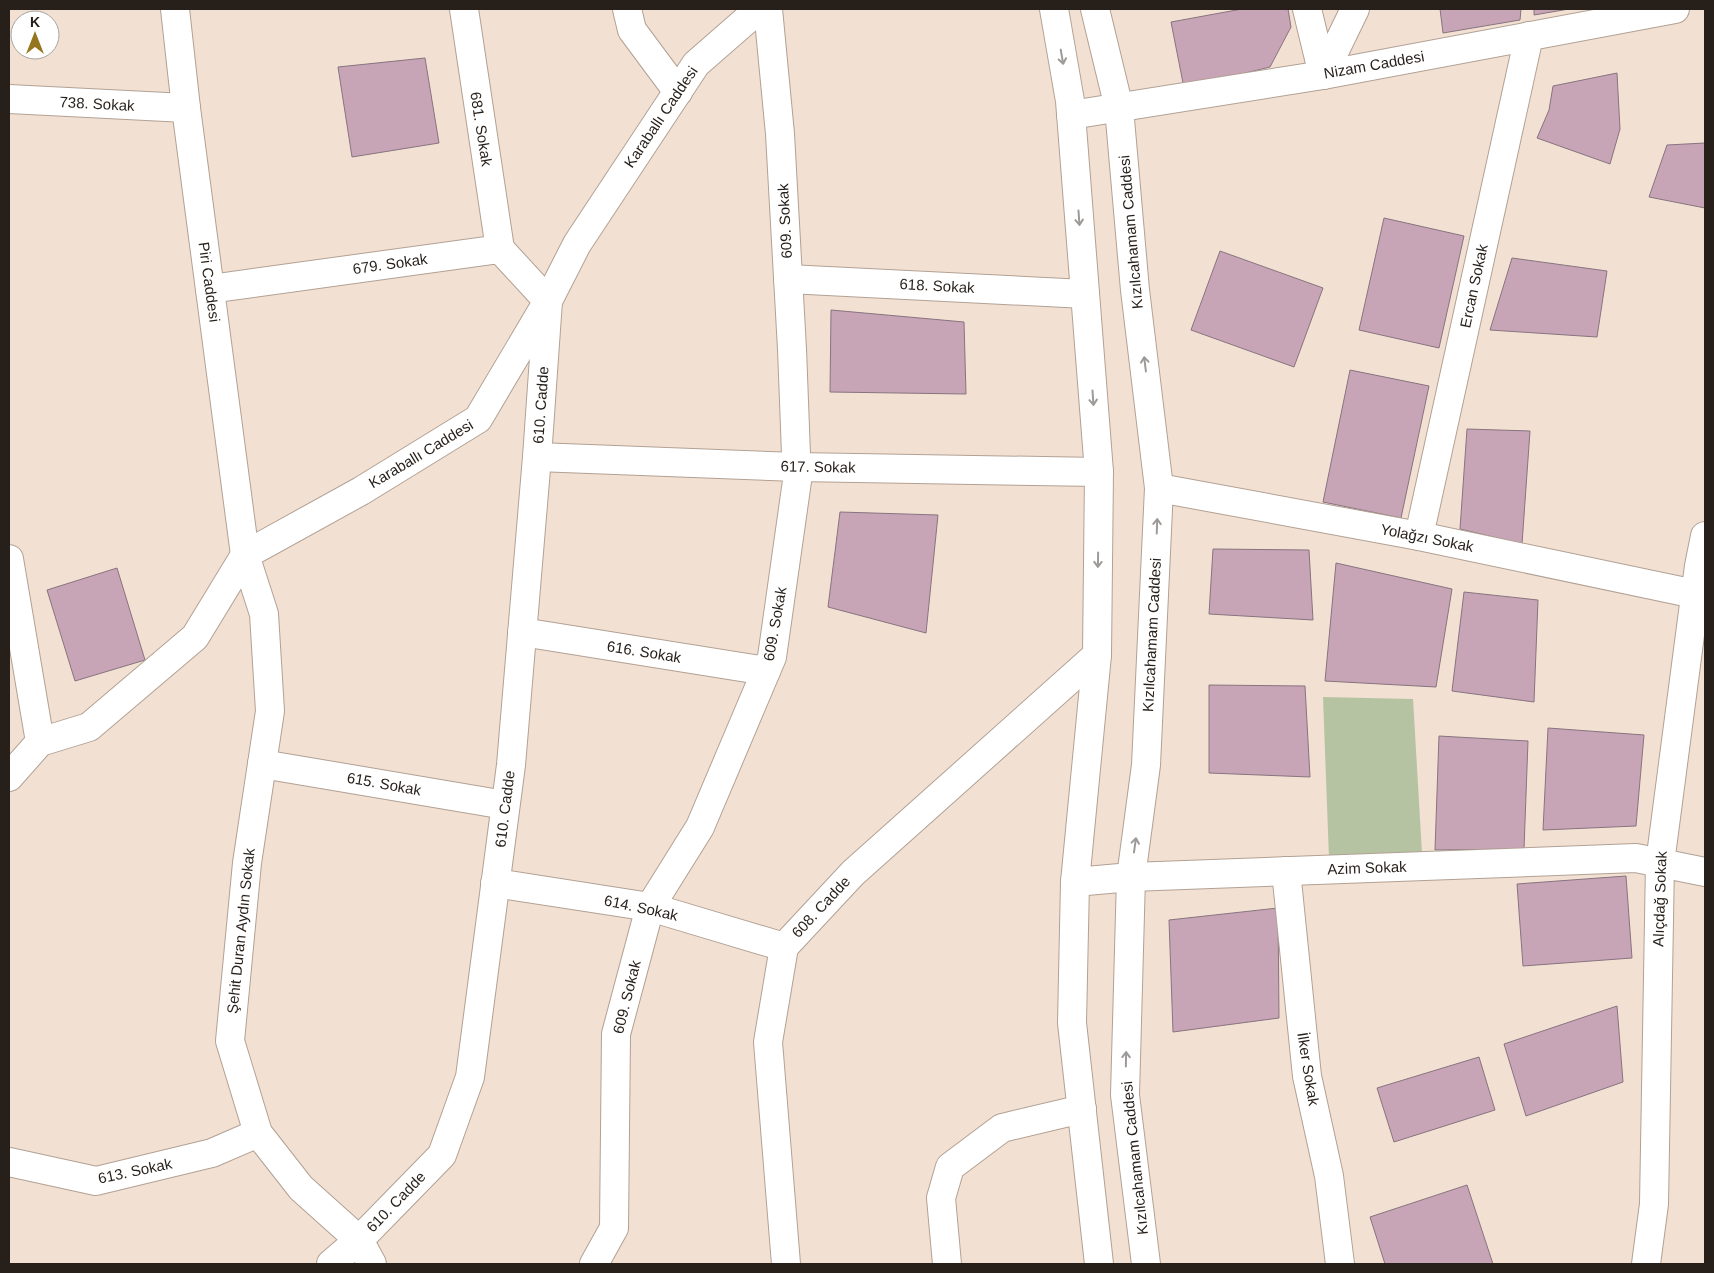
<svg xmlns="http://www.w3.org/2000/svg" width="1714" height="1273" viewBox="0 0 1714 1273" font-family="Helvetica,sans-serif">
  <style>
    .green { fill: #b5c3a3 }
    .building { fill: #c8a4b7; stroke: #87747e }
    .lines { fill: none; stroke-linecap: round; stroke-linejoin: round }
    .street-casing { stroke: #b2a194; stroke-width: 30 }
    .secondary-casing { stroke: #b2a194; stroke-width: 30 }
    .street { stroke: #fff; stroke-width: 28 }
    .secondary { stroke: #fff; stroke-width: 28 }
    .oneway { stroke: #9d9a98 }
    .labels { text-anchor: middle; stroke-width: 4.5; stroke-linejoin: round; paint-order: stroke }
    .street-label { font-size: 15px; fill: #261f1a; stroke: #fff }
  </style>
  <rect width="100%" height="100%" fill="#f2e1d3"/>
  <!-- green -->
  <path class="green" d="M 1323,697 L 1413,699 L 1422,853 L 1329,859 Z"/>
  <!-- building -->
  <g class="building">
    <path d="M 1242,9 L 1288,9 L 1291,27 L 1270,67 L 1184,88 L 1171,22 Z"/>
    <path d="M 1440,9 L 1521,9 L 1520,20 L 1443,33 Z"/>
    <path d="M 1534,9 L 1569,9 L 1534,15 Z"/>
    <path d="M 425,58 L 439,143 L 352,157 L 338,67 Z"/>
    <path d="M 1617,73 L 1620,129 L 1610,164 L 1537,138 L 1549,110 L 1553,86 Z"/>
    <path d="M 1705,143 L 1705,208 L 1649,197 L 1667,145 Z"/>
    <path d="M 1384,218 L 1464,236 L 1439,348 L 1359,330 Z"/>
    <path d="M 1220,251 L 1323,288 L 1294,367 L 1191,330 Z"/>
    <path d="M 1512,258 L 1607,271 L 1597,337 L 1490,330 Z"/>
    <path d="M 831,310 L 964,322 L 966,394 L 830,392 Z"/>
    <path d="M 1350,370 L 1429,386 L 1401,518 L 1323,502 Z"/>
    <path d="M 1467,429 L 1530,431 L 1522,544 L 1460,529 Z"/>
    <path d="M 840,512 L 938,515 L 926,633 L 828,607 Z"/>
    <path d="M 1213,549 L 1309,550 L 1313,620 L 1209,614 Z"/>
    <path d="M 1336,563 L 1452,589 L 1436,687 L 1325,681 Z"/>
    <path d="M 117,568 L 145,660 L 75,681 L 47,590 Z"/>
    <path d="M 1464,592 L 1538,600 L 1534,702 L 1452,691 Z"/>
    <path d="M 1209,685 L 1305,686 L 1310,777 L 1209,773 Z"/>
    <path d="M 1548,728 L 1644,735 L 1636,826 L 1543,830 Z"/>
    <path d="M 1439,736 L 1528,741 L 1524,849 L 1435,850 Z"/>
    <path d="M 1626,876 L 1632,958 L 1523,966 L 1517,884 Z"/>
    <path d="M 1278,908 L 1279,1018 L 1173,1032 L 1169,920 Z"/>
    <path d="M 1617,1006 L 1623,1082 L 1526,1116 L 1504,1044 Z"/>
    <path d="M 1479,1057 L 1495,1110 L 1394,1142 L 1377,1088 Z"/>
    <path d="M 1467,1185 L 1493,1264 L 1385,1264 L 1370,1217 Z"/>
  </g>
  <g class="lines">
    <!-- street casing -->
    <g class="street-casing">
      <g id="street">
        <path d="M 9,99 L 186,108"/>
        <path d="M 788,279 L 1085,294"/>
        <path d="M 210,289 L 500,249 L 548,301 L 537,457 L 511,765 L 470,1077 L 442,1155 L 359,1240 L 331,1264"/>
        <path d="M 537,457 L 797,467 L 1099,472"/>
        <path d="M 1159,488 L 1419,536 L 1695,594"/>
        <path d="M 1419,536 L 1529,36"/>
        <path d="M 245,555 L 264,614 L 270,711 L 247,863 L 230,1041 L 258,1133 L 301,1188 L 359,1240 L 372,1264"/>
        <path d="M 9,559 L 40,742"/>
        <path d="M 522,632 L 766,671"/>
        <path d="M 262,764 L 505,805"/>
        <path d="M 9,777 L 40,742 L 89,727 L 195,637 L 245,555 L 361,491 L 478,419 L 548,301 L 577,244 L 696,64 L 759,9"/>
        <path d="M 1286,871 L 1307,1076 L 1329,1176 L 1340,1264"/>
        <path d="M 1075,882 L 1131,877 L 1636,858 L 1705,872"/>
        <path d="M 495,883 L 650,907 L 784,947"/>
        <path d="M 9,1162 L 96,1181 L 212,1153 L 258,1133"/>
        <path d="M 594,1264 L 614,1228 L 616,1034 L 650,907 L 700,827 L 772,657 L 797,481 L 792,349 L 780,134 L 768,9"/>
        <path d="M 786,1264 L 768,1042 L 784,947 L 853,873 L 1097,655"/>
        <path d="M 947,1264 L 941,1198 L 950,1167 L 1002,1128 L 1082,1109"/>
        <path d="M 1646,1264 L 1654,1204 L 1660,863 L 1699,566 L 1705,536"/>
      </g>
    </g>
    <!-- secondary casing -->
    <g class="secondary-casing">
      <g id="secondary">
        <path d="M 175,9 L 186,108 L 245,555"/>
        <path d="M 464,9 L 500,249"/>
        <path d="M 627,9 L 632,30 L 678,92"/>
        <path d="M 1054,9 L 1070,101 L 1099,472 L 1097,655 L 1075,882 L 1072,1023 L 1099,1264"/>
        <path d="M 1095,9 L 1119,108 L 1135,290 L 1159,488 L 1146,765 L 1131,877 L 1125,1095 L 1146,1264"/>
        <path d="M 1307,9 L 1323,75"/>
        <path d="M 1323,75 L 1355,9"/>
        <path d="M 1071,115 L 1323,75 L 1675,9"/>
      </g>
    </g>
    <!-- street -->
    <use href="#street" class="street"/>
    <!-- secondary -->
    <use href="#secondary" class="secondary"/>
  </g>
  <!-- one-way arrows -->
  <defs><path id="oneway-shaft" d="M-6 0H5M1.5-3L5.5 0L1.5 3" fill="none" stroke-width="1.6" stroke-linecap="round" stroke-linejoin="round" transform="scale(1.25)"/></defs>
  <g class="oneway">
    <use href="#oneway-shaft" transform="translate(1062 57) rotate(80)"/>
    <use href="#oneway-shaft" transform="translate(1079 218) rotate(86)"/>
    <use href="#oneway-shaft" transform="translate(1145 364) rotate(-97)"/>
    <use href="#oneway-shaft" transform="translate(1093 398) rotate(86)"/>
    <use href="#oneway-shaft" transform="translate(1157 526) rotate(-88)"/>
    <use href="#oneway-shaft" transform="translate(1098 560) rotate(91)"/>
    <use href="#oneway-shaft" transform="translate(1135 845) rotate(-82)"/>
    <use href="#oneway-shaft" transform="translate(1126 1059) rotate(-89)"/>
  </g>
  <g class="labels">
    <!-- street labels -->
    <g class="street-label">
      <text transform="translate(1374 65) rotate(-10)" y="5">Nizam Caddesi</text>
      <text transform="translate(97 104) rotate(3)" y="5">738. Sokak</text>
      <text transform="translate(661 117) rotate(-56)" y="5">Karaballı Caddesi</text>
      <text transform="translate(481 129) rotate(81)" y="5">681. Sokak</text>
      <text transform="translate(785 221) rotate(-93)" y="5">609. Sokak</text>
      <text transform="translate(1131 232) rotate(-95)" y="5">Kızılcahamam Caddesi</text>
      <text transform="translate(390 264) rotate(-8)" y="5">679. Sokak</text>
      <text transform="translate(209 282) rotate(82)" y="5">Piri Caddesi</text>
      <text transform="translate(937 286) rotate(3)" y="5">618. Sokak</text>
      <text transform="translate(1474 286) rotate(-78)" y="5">Ercan Sokak</text>
      <text transform="translate(541 405) rotate(-86)" y="5">610. Cadde</text>
      <text transform="translate(421 454) rotate(-31)" y="5">Karaballı Caddesi</text>
      <text transform="translate(818 467) rotate(1)" y="5">617. Sokak</text>
      <text transform="translate(1427 538) rotate(11)" y="5">Yolağzı Sokak</text>
      <text transform="translate(775 624) rotate(-80)" y="5">609. Sokak</text>
      <text transform="translate(1152 635) rotate(-87)" y="5">Kızılcahamam Caddesi</text>
      <text transform="translate(644 652) rotate(9)" y="5">616. Sokak</text>
      <text transform="translate(384 784) rotate(10)" y="5">615. Sokak</text>
      <text transform="translate(505 809) rotate(-83)" y="5">610. Cadde</text>
      <text transform="translate(1367 868) rotate(-2)" y="5">Azim Sokak</text>
      <text transform="translate(1660 899) rotate(-88)" y="5">Alıçdağ Sokak</text>
      <text transform="translate(821 907) rotate(-47)" y="5">608. Cadde</text>
      <text transform="translate(641 908) rotate(12)" y="5">614. Sokak</text>
      <text transform="translate(241 931) rotate(-84)" y="5">Şehit Duran Aydın Sokak</text>
      <text transform="translate(627 997) rotate(-76)" y="5">609. Sokak</text>
      <text transform="translate(1308 1069) rotate(81)" y="5">İlker Sokak</text>
      <text transform="translate(1135 1158) rotate(-96)" y="5">Kızılcahamam Caddesi</text>
      <text transform="translate(135 1171) rotate(-12)" y="5">613. Sokak</text>
      <text transform="translate(396 1202) rotate(-46)" y="5">610. Cadde</text>
    </g>
  </g>
  <!-- border -->
  <rect width="1714" height="1273" fill="none" stroke="#261f1a" stroke-width="20"/>
  <!-- north arrow -->
  <g transform="translate(35 35)"><circle r="24" fill="#ffffff" stroke="#a8a5a3"/>
  <path d="M0-4L9 19L0 12L-9 19Z" fill="#95761e"/>
  <text y="-8" font-size="14" font-weight="bold" text-anchor="middle" fill="#261f1a">K</text>
  </g>
</svg>
